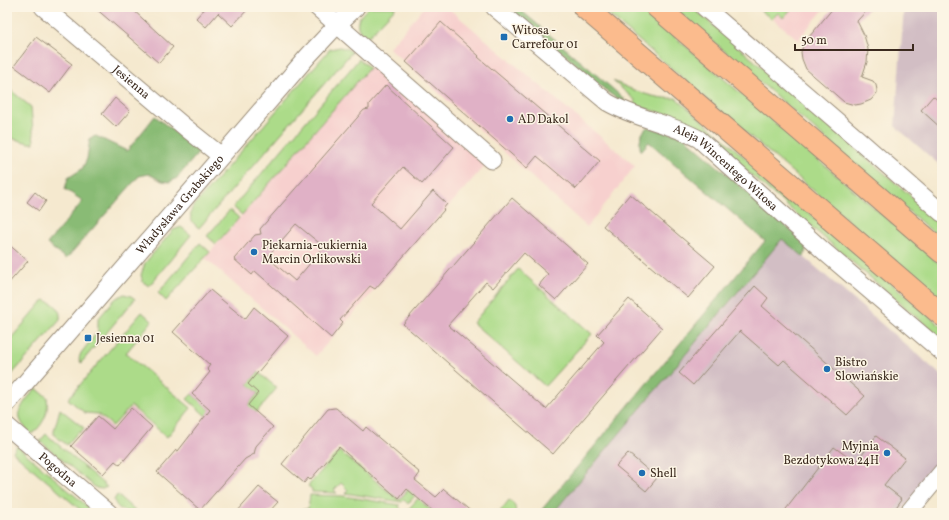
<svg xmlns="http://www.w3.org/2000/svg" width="949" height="520" viewBox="0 0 949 520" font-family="Vollkorn,serif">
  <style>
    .built { fill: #f7d0ce }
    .industrial { fill: #d2bec4 }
    .green { fill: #acdb89; stroke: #748254 }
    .forest { fill: #89bb75; stroke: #62724a }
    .building { fill: #e0b1c6; fill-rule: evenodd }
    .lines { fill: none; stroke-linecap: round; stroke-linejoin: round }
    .minor-casing { stroke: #988a76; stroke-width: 19 }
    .primary-casing { stroke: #988a76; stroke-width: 24 }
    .minor { stroke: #fff; stroke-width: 17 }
    .primary { stroke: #fbbb8d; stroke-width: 22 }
    .poi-dot { fill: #1f6fb2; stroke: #fcf5e5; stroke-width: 1.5 }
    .labels { text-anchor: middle; stroke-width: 3; stroke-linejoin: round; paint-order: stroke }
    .poi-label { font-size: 12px; fill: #3b2a1e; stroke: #fcf5e5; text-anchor: start }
    .street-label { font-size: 12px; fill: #3b2a1e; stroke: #fcf5e5 }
  </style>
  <rect width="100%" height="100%" fill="#fcf5e5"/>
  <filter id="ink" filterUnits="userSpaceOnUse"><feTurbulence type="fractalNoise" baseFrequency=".025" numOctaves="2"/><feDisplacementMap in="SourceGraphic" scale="8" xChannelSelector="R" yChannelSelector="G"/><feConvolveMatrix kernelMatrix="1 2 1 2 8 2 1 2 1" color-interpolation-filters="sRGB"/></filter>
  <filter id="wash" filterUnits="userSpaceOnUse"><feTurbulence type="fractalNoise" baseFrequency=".012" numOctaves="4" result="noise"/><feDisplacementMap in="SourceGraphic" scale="16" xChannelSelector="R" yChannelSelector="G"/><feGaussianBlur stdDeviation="0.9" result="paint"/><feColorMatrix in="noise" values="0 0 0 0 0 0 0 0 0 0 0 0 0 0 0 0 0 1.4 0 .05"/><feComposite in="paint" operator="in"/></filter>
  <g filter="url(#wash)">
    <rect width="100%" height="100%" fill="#f5e9cf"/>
    <!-- built -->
    <g class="built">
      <path d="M 424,7 L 447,7 L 635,166 L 587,227 L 389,48 Z"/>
      <path d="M 756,7 L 826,7 L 800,37 L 800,41 L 778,23 Z"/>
      <path d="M 373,63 L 487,163 L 316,356 L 205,258 Z"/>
    </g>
    <!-- industrial -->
    <g class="industrial">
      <path d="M 904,7 L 942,7 L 942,167 L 895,126 Z"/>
      <path d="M 782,238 L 942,376 L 942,462 L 900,513 L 553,513 Z"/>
    </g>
    <!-- green -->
    <g class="green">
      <path d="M 369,7 L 396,7 L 366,39 C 353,25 356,19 369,7 Z"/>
      <path d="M 600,7 L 640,7 L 942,266 L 942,301 Z"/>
      <path d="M 673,7 L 692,7 L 942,223 L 942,240 C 852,163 764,84 673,7 Z"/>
      <path d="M 756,7 L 793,7 L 783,18 L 778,13 L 772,19 Z"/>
      <path d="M 340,47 L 347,49 L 352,52 L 199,228 C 191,222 189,218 192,208 L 330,49 Z"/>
      <path d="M 359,59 L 369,68 L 242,215 L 233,207 Z"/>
      <path d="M 613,81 C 633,90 654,100 676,98 L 942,327 L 942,339 L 736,162 L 697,131 L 670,115 L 635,106 L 635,100 Z"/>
      <path d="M 8,88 L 31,107 L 34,143 L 29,143 L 7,137 Z"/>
      <path d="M 230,210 L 239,218 L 216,244 L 207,236 Z"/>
      <path d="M 181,227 L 191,235 L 149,286 L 143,282 L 141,275 L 145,263 L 173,230 Z"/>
      <path d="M 200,243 L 210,252 L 166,301 L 158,293 Z"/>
      <path d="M 518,269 L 592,334 L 545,386 L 473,323 Z"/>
      <path d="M 124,294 L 131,296 L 135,299 L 81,363 L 79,358 L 81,353 L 98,331 L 98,319 L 115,299 Z"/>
      <path d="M 44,300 C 55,304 61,307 60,320 L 7,380 L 7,343 Z"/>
      <path d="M 142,312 L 152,321 L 126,353 L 191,408 L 167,437 L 131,406 L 113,426 L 98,414 L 85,413 L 68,399 Z"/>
      <path d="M 258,372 L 277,388 L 233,440 L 187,399 L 192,394 L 230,427 L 258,393 L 248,384 Z"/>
      <path d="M 36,388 L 47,397 C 49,413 44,424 32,434 C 10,416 21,406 36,388 Z"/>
      <path d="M 60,409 L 84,428 L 80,433 L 78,432 L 67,445 L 54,435 L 54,431 Z"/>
      <path d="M 46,434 L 107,487 L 102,489 L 96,488 L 40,441 Z"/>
      <path d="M 17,446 L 95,513 L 84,513 L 13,452 Z"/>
      <path d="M 339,451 L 399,500 L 415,482 L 418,492 L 408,504 L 404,500 L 402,502 L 345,493 L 348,490 L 341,483 L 334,490 L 337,493 L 312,492 L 312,489 L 308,486 Z"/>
      <path d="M 117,495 L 138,513 C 128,513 117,511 114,500 Z"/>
      <path d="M 310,495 L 343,496 L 400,505 L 399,507 L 401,509 L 400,513 L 299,513 L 299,510 L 308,509 Z"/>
      <path d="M 421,495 L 428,499 L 424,504 L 432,511 L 430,513 L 405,513 Z"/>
      <path d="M 509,500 C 513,503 517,507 515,513 L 500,513 L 501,510 Z"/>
    </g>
    <!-- forest -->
    <g class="forest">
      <path d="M 509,7 L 517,7 L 614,90 L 623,98 L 626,105 L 609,93 Z"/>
      <path d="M 155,116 L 199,152 L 177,178 L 170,182 L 162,181 L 149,174 L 139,176 L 66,259 L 47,244 L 83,201 L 65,189 L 68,178 L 82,169 L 87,159 L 90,138 L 96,136 L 127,151 Z"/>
      <path d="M 647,127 L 683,136 L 805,243 L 806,249 L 804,257 L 782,239 L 553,513 L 539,513 L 765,241 L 649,142 L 641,151 C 638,142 641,133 647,127 Z"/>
    </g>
    <g id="blocks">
      <!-- building -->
      <g class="building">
        <path d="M 94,7 L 130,7 L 173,47 L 159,63 Z"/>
        <path d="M 206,7 L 250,7 L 232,26 L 218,13 L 206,27 L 196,18 Z"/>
        <path d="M 834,7 L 870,7 L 857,21 L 864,35 L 868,49 L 867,62 L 862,77 L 873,81 L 876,85 L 877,90 L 877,93 L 871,100 L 861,104 L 855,105 L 844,102 L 806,69 L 802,59 L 801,52 L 804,43 Z"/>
        <path d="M 441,22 L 479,56 L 478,57 L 600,161 L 576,189 L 537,156 L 527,168 L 406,62 Z"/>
        <path d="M 36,37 L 72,64 L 50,93 L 14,66 Z"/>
        <path d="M 386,85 L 454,147 L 422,184 L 403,167 L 371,203 L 400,229 L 433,191 L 447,204 L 443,209 L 444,210 L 375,289 L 370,286 L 340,320 L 343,323 L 331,338 L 255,271 L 252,275 L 234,259 L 255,235 L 261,234 L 260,229 L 364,110 L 369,109 L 369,104 ZM 296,224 L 324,247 L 295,281 L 267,257 Z"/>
        <path d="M 933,96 L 942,104 L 942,129 L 921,110 Z"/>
        <path d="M 115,98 L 130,111 L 116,127 L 102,114 Z"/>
        <path d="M 35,192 L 46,201 L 39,211 L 27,202 Z"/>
        <path d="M 630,194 L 715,266 L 688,298 L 603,226 Z"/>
        <path d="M 512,198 L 588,264 L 556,300 L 539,285 L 548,274 L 524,253 L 493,288 L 486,282 L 448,325 L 503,372 L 546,409 L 604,342 L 597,335 L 629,299 L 662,328 L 553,454 L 403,324 Z"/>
        <path d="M 7,243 L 28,261 L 7,285 Z"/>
        <path d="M 755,286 L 768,298 L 762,306 L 865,396 L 847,415 L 784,360 L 779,365 L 740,331 L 693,385 L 679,373 Z"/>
        <path d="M 210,290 L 245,319 L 254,307 L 288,336 L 248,384 L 258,393 L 248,405 L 273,427 L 256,446 L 254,454 L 245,459 L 200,510 L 157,472 L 176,450 L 178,451 L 210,410 L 192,394 L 210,372 L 207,369 L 210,365 L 173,332 Z"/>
        <path d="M 131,408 L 152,427 L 120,465 L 115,461 L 103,474 L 71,446 L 98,416 L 113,429 Z"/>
        <path d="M 334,408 L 336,408 L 363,431 L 366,427 L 420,473 L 415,480 L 436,497 L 444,489 L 473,513 L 435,513 L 407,489 L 399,499 L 339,447 L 310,480 L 308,478 L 304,483 L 282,464 L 328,409 Z"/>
        <path d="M 876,436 L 905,458 L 884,485 L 902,499 L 892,513 L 783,513 L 834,447 L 856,463 Z"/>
        <path d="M 628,453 L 657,478 L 646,491 L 616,466 Z"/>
        <path d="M 259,487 L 278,502 L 268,513 L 236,513 Z"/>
      </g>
    </g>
  </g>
  <g filter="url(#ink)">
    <use href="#blocks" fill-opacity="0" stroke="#988a76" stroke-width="1"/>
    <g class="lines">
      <!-- minor casing -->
      <g class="minor-casing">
        <g id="minor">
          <path id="s1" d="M 43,7 L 186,128 L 221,156"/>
          <path d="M 317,7 L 492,160"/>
          <path id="s2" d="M 494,7 L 607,102 C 636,119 670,123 699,139 L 827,254 L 942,352"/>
          <path d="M 704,7 L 860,141 L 942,213"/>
          <path id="s3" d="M 7,404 L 308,56 L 337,25 L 356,7"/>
          <path id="s4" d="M 7,426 L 109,513"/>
          <path d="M 908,513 L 942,472"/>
        </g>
      </g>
      <!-- primary casing -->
      <g class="primary-casing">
        <g id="primary">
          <path d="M 584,7 L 942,315"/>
          <path d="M 657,7 L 942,252"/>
        </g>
      </g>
      <!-- minor -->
      <use href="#minor" class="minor"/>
      <!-- primary -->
      <use href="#primary" class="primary"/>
    </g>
  </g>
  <!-- markers -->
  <g class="poi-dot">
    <rect x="500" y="33" width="8" height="8" rx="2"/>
    <circle cx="510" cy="119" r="4"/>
    <circle cx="254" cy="252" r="4"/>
    <rect x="84" y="334" width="8" height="8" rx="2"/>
    <circle cx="827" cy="369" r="4"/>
    <circle cx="887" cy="453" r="4"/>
    <circle cx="642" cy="473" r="4"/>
  </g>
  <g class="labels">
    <!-- poi labels -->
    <g class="poi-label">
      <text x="512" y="34">Witosa -<tspan x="512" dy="14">Carrefour 01</tspan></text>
      <text x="518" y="123">AD Dakol</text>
      <text x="262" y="249">Piekarnia-cukiernia<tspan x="262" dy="14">Marcin Orlikowski</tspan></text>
      <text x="96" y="342">Jesienna 01</text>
      <text x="835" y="366">Bistro<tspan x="835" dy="14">Slowiańskie</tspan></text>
      <text x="879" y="450" text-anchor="end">Myjnia<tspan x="879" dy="14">Bezdotykowa 24H</tspan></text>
      <text x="650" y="477">Shell</text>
    </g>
    <!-- street labels -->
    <g class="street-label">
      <text dy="4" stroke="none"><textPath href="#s1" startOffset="116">Jesienna</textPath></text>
      <text dy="4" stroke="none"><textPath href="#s2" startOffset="285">Aleja Wincentego Witosa</textPath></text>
      <text dy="4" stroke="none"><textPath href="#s3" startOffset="264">Władysława Grabskiego</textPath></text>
      <text dy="4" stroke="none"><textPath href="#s4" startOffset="67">Pogodna</textPath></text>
    </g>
  </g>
  <!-- margin -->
  <rect width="949" height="520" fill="none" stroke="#fcf5e5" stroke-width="24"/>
  <!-- scale -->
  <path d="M795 44v6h118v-6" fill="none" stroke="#3b2a1e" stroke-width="2"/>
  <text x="801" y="44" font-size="12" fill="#3b2a1e" stroke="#fcf5e5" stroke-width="3" paint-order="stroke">50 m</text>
</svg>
